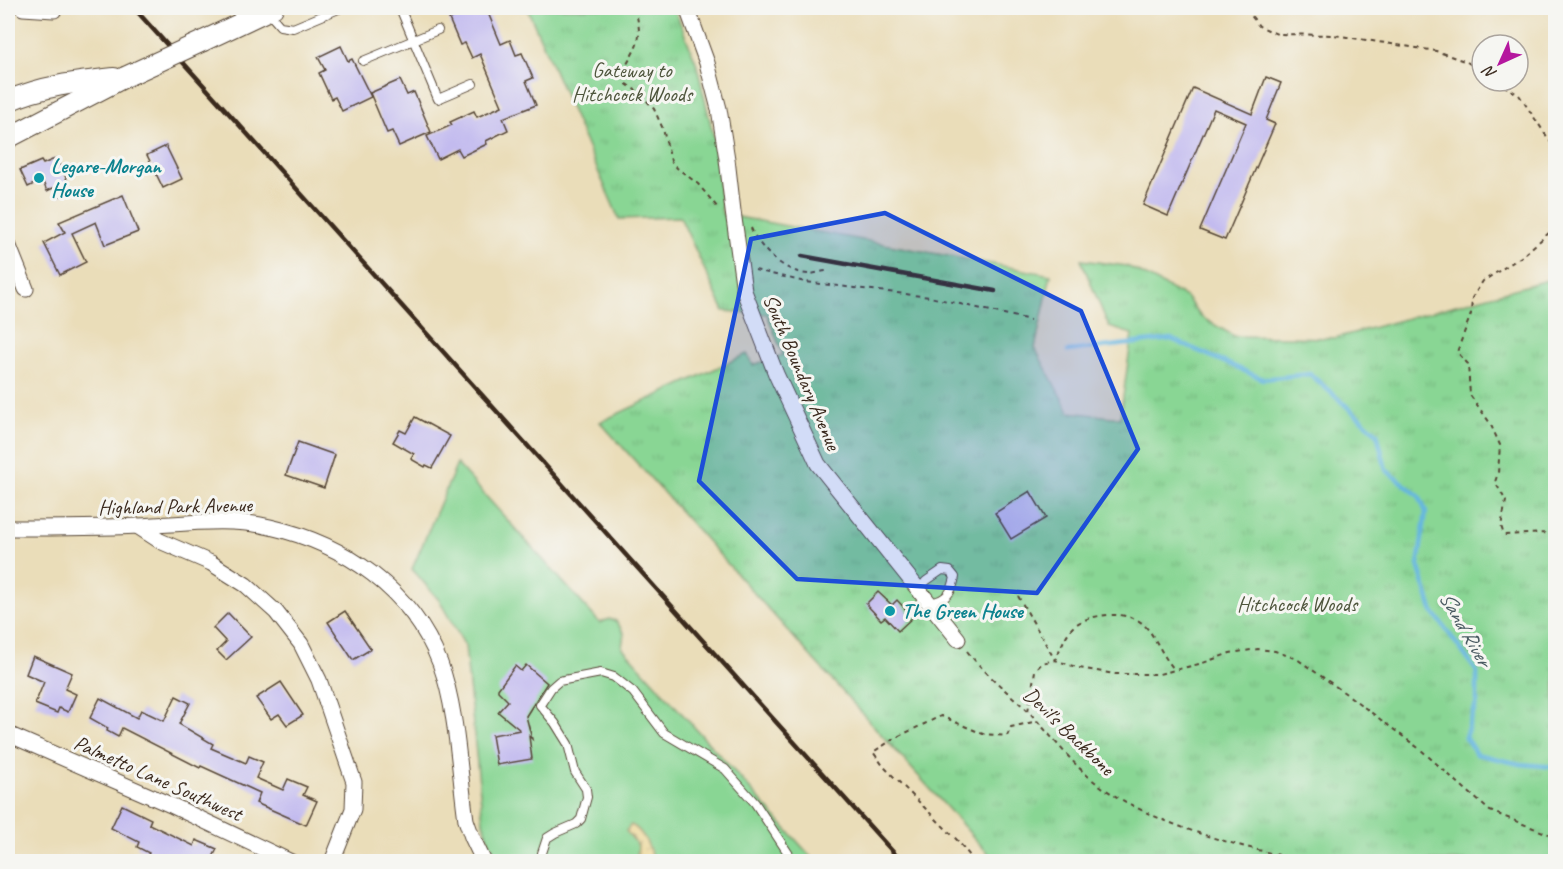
<svg xmlns="http://www.w3.org/2000/svg" width="1563" height="869" viewBox="0 0 1563 869" font-family="Caveat,sans-serif">
  <style>
    .grass { fill: #89d694; stroke: #628059; stroke-width: 1.5 }
    .sand { fill: url(#sand-dots); stroke: #94825e; stroke-width: 1.5 }
    .park { fill: url(#park-tufts); stroke: #628059; stroke-width: 1.5 }
    .lines { fill: none; stroke-linecap: round; stroke-linejoin: round }
    .stream { stroke: #65b6e0; stroke-width: 4.5 }
    .building { fill: #c3bbef }
    .service-casing { stroke: #554535; stroke-width: 10 }
    .minor-casing { stroke: #554535; stroke-width: 17 }
    .tertiary-casing { stroke: #554535; stroke-width: 22 }
    .path { stroke: #554535; stroke-width: 2; stroke-dasharray: 4.5 4.5; stroke-linecap: butt }
    .service { stroke: #fff; stroke-width: 8 }
    .minor { stroke: #fff; stroke-width: 15 }
    .tertiary { stroke: #fff; stroke-width: 20 }
    .rail { stroke: #3b2a1e; stroke-width: 4.5 }
    .tertiary-bridge-casing { stroke: #554535; stroke-width: 22; stroke-linecap: butt }
    .tertiary-bridge { stroke: #fff; stroke-width: 20 }
    .marked { fill: #1d4ed8; fill-opacity: 0.2; stroke: #1d4ed8; stroke-width: 4.5; stroke-linejoin: round }
    .culture-dot { fill: #0f9aa8; stroke: #f6f6f2; stroke-width: 2 }
    .labels { text-anchor: middle; stroke-width: 6; stroke-linejoin: round; paint-order: stroke }
    .park-label { font-size: 21px; fill: #4e553c; stroke: #f6f6f2 }
    .culture-label { font-size: 21px; font-weight: bold; fill: #0d838f; stroke: #f6f6f2; text-anchor: start }
    .street-label { font-size: 21px; fill: #3b2a1e; stroke: #f6f6f2 }
    .water-label { font-size: 22px; font-style: italic; fill: #4a5b62; stroke: #f6f6f2 }
  </style>
  <defs>
    <pattern id="sand-dots" width="8" height="8" patternUnits="userSpaceOnUse" patternTransform="scale(1.5)"><rect width="8" height="8" fill="#eeda9e"/><path d="M2 2h.1M6 6h.1" fill="none" stroke="#cdbb88" stroke-width="1.8" stroke-linecap="round"/></pattern>
    <pattern id="park-tufts" width="24" height="20" patternUnits="userSpaceOnUse" patternTransform="scale(1.5)"><rect width="24" height="20" fill="#89d694"/><path d="M3 7l-1-3M5 7V3M7 7l1-3M15 17l-1-3M17 17v-4M19 17l1-3" fill="none" stroke="#77b87f"/></pattern>
  </defs>
  <rect width="100%" height="100%" fill="#f6f6f2"/>
  <filter id="ink" filterUnits="userSpaceOnUse"><feTurbulence type="fractalNoise" baseFrequency=".0167" numOctaves="2"/><feDisplacementMap in="SourceGraphic" scale="12" xChannelSelector="R" yChannelSelector="G"/><feConvolveMatrix kernelMatrix="1 2 1 2 8 2 1 2 1" color-interpolation-filters="sRGB"/></filter>
  <filter id="wash" filterUnits="userSpaceOnUse"><feTurbulence type="fractalNoise" baseFrequency=".008" numOctaves="4" result="noise"/><feDisplacementMap in="SourceGraphic" scale="24" xChannelSelector="R" yChannelSelector="G"/><feGaussianBlur stdDeviation="1.35" result="paint"/><feColorMatrix in="noise" values="0 0 0 0 0 0 0 0 0 0 0 0 0 0 0 0 0 1.4 0 .05"/><feComposite in="paint" operator="in"/></filter>
  <g filter="url(#wash)">
    <rect width="100%" height="100%" fill="#eaddb9"/>
    <!-- grass -->
    <path class="grass" d="M 457,464 L 600,623 L 609,619 L 616,621 L 624,633 L 622,647 L 815,861 L 500,861 L 490,845 L 483,822 L 465,646 L 439,600 L 412,569 Z"/>
    <!-- sand -->
    <path class="sand" d="M 631,825 C 643,830 651,849 652,861 L 641,861 L 637,858 L 638,845 L 626,831 Z"/>
    <!-- park -->
    <path class="park" d="M 527,8 L 674,8 L 696,62 L 714,138 L 722,214 L 1051,275 L 1035,348 L 1069,412 L 1120,418 L 1132,334 L 1109,327 L 1081,260 L 1127,266 L 1186,297 L 1201,317 L 1234,336 L 1335,338 L 1555,278 L 1555,861 L 995,861 L 600,422 L 747,354 L 753,365 L 783,355 L 767,314 L 724,311 L 680,217 L 619,219 Z"/>
    <g class="lines">
      <!-- stream -->
      <path class="stream" d="M 1068,351 L 1171,339 L 1263,379 L 1310,374 L 1377,433 L 1386,470 L 1419,496 L 1426,512 L 1418,565 L 1432,610 L 1477,672 L 1477,702 L 1465,737 L 1476,754 L 1520,764 L 1556,767"/>
    </g>
    <g id="blocks">
      <!-- building -->
      <g class="building">
        <path d="M 450,8 L 486,8 L 501,44 L 510,40 L 516,55 L 522,53 L 533,78 L 526,81 L 536,105 L 503,118 L 508,130 L 486,141 L 487,144 L 462,156 L 458,149 L 438,159 L 427,136 L 452,125 L 450,122 L 474,111 L 477,117 L 502,106 L 480,54 L 472,58 L 465,43 L 460,45 L 449,19 L 454,17 Z"/>
        <path d="M 341,46 L 348,61 L 352,59 L 371,97 L 342,111 L 335,97 L 331,99 L 319,73 L 325,70 L 318,57 Z"/>
        <path d="M 1266,77 L 1281,83 L 1266,120 L 1275,124 L 1225,240 L 1200,230 L 1246,123 L 1214,109 L 1168,216 L 1143,205 L 1193,88 L 1252,114 Z"/>
        <path d="M 400,80 L 407,95 L 414,92 L 431,132 L 399,146 L 392,131 L 387,133 L 370,93 Z"/>
        <path d="M 166,146 L 182,179 L 163,188 L 147,155 Z"/>
        <path d="M 57,158 L 72,191 L 57,197 L 53,188 L 47,191 L 42,180 L 28,187 L 20,170 L 41,161 L 43,164 Z"/>
        <path d="M 123,195 L 138,232 L 105,245 L 96,222 L 72,233 L 86,262 L 60,275 L 44,243 L 65,232 L 59,222 Z"/>
        <path d="M 415,417 L 450,436 L 432,468 L 426,465 L 425,467 L 411,459 L 414,454 L 393,442 L 400,430 L 406,433 Z"/>
        <path d="M 298,442 L 335,455 L 324,488 L 286,475 Z"/>
        <path d="M 1030,491 L 1046,518 L 1011,539 L 995,513 Z"/>
        <path d="M 878,592 L 892,605 L 897,600 L 913,617 L 898,631 L 885,617 L 881,620 L 866,604 Z"/>
        <path d="M 345,611 L 371,649 L 353,660 L 328,622 Z"/>
        <path d="M 228,613 L 251,637 L 226,660 L 217,651 L 226,642 L 213,628 Z"/>
        <path d="M 33,656 L 72,673 L 65,689 L 76,694 L 68,712 L 59,708 L 57,713 L 35,704 L 44,682 L 26,674 Z"/>
        <path d="M 526,665 L 547,683 L 526,716 L 532,739 L 529,736 L 532,759 L 497,765 L 492,735 L 520,730 L 498,712 L 508,701 L 498,691 L 498,689 L 515,666 L 521,671 Z"/>
        <path d="M 281,682 L 303,715 L 287,725 L 279,714 L 271,719 L 256,698 Z"/>
        <path d="M 176,696 L 190,703 L 179,724 L 213,744 L 211,748 L 246,763 L 249,756 L 263,762 L 256,778 L 283,790 L 288,779 L 307,787 L 303,795 L 317,801 L 306,825 L 256,803 L 260,793 L 201,766 L 200,768 L 122,728 L 118,737 L 107,731 L 108,728 L 90,718 L 100,698 L 137,718 L 141,710 L 164,721 Z"/>
        <path d="M 122,805 L 151,819 L 149,824 L 194,846 L 196,840 L 217,849 L 211,861 L 154,861 L 146,858 L 149,853 L 137,847 L 139,842 L 111,828 Z"/>
      </g>
    </g>
  </g>
  <g filter="url(#ink)">
    <use href="#blocks" fill-opacity="0" stroke="#554535" stroke-width="1.5"/>
    <g class="lines">
      <!-- service casing -->
      <g class="service-casing">
        <g id="service">
          <path d="M 400,8 L 438,99 L 473,84"/>
          <path d="M 267,11 L 280,26 L 293,28 L 341,8"/>
          <path d="M 363,61 L 438,30"/>
          <path d="M 919,590 L 926,581 L 942,570 L 950,571 L 955,577 C 952,593 947,599 931,603"/>
          <path d="M 543,862 L 542,853 L 547,838 L 555,833 L 576,824 L 581,819 L 587,797 L 586,789 L 575,772 L 568,744 L 555,723 L 540,705 L 551,688 L 559,681 L 601,673 L 614,677 L 633,692 L 664,733 L 725,769 L 755,803 L 794,862"/>
        </g>
      </g>
      <!-- minor casing -->
      <g class="minor-casing">
        <g id="minor">
          <path d="M 23,8 L 54,10"/>
          <path d="M 238,8 L 247,18"/>
          <path d="M 687,8 L 707,63 L 719,109 L 727,159 L 733,211 L 744,291 L 776,374 L 818,464 L 958,639"/>
          <path d="M 8,244 L 26,289"/>
          <path d="M 137,526 L 160,541 L 211,563 L 246,585 L 276,612 L 301,644 L 319,680 L 354,782 L 353,809 L 332,862"/>
          <path d="M 8,528 C 51,528 95,528 139,526 C 181,524 230,517 270,527 C 345,544 412,590 440,663 C 457,709 459,770 466,820 L 472,837 L 484,862"/>
          <path d="M 8,734 L 173,806 L 291,862"/>
        </g>
      </g>
      <!-- tertiary casing -->
      <g class="tertiary-casing">
        <g id="tertiary">
          <path d="M 203,41 L 273,8"/>
          <path d="M 8,101 C 42,86 77,82 114,78"/>
          <path d="M 8,138 L 125,77"/>
        </g>
      </g>
      <!-- path -->
      <g class="path">
        <path d="M 635,8 C 644,44 637,43 622,74 L 625,83 L 641,94 L 654,109 L 663,129 L 671,161 L 677,168 L 698,184 L 718,208"/>
        <path d="M 1251,8 L 1250,14 L 1259,26 L 1277,34 L 1334,35 L 1436,51 L 1467,62 L 1482,72"/>
        <path d="M 1496,81 L 1519,95 L 1556,150"/>
        <path d="M 1556,227 L 1521,257 L 1483,281 L 1472,298 L 1471,314 L 1457,352 L 1468,364 L 1470,395 L 1490,423 L 1500,445 L 1498,473 L 1495,482 L 1506,501 L 1501,526 L 1504,535 L 1549,533 L 1556,542"/>
        <path d="M 751,228 C 760,250 785,273 809,274 C 815,274 821,271 828,271"/>
        <path d="M 755,270 L 805,282 L 930,297 L 1030,320"/>
        <path d="M 1018,596 L 1055,660 C 1060,650 1065,635 1073,627 C 1088,613 1128,610 1143,624 C 1156,636 1161,655 1175,670"/>
        <path d="M 967,651 C 985,674 1008,692 1029,712 C 1049,733 1073,765 1095,782 C 1153,826 1242,848 1313,862"/>
        <path d="M 1028,711 L 1035,671 L 1042,663 L 1055,660 L 1079,668 L 1115,674 L 1159,674 L 1203,663 L 1230,653 L 1258,649 L 1275,651 L 1297,659 L 1352,698 L 1421,750 L 1490,811 L 1556,837"/>
        <path d="M 975,862 L 958,841 L 884,767 L 873,752 L 897,737 L 941,716 L 983,734 L 1007,736 L 1011,727 L 1037,721"/>
      </g>
      <!-- service -->
      <use href="#service" class="service"/>
      <!-- minor -->
      <use href="#minor" class="minor"/>
      <!-- tertiary -->
      <use href="#tertiary" class="tertiary"/>
      <!-- rail -->
      <g class="rail">
        <path d="M 134,8 L 902,862"/>
        <path d="M 802,256 L 995,291"/>
      </g>
      <!-- tertiary-bridge casing -->
      <g class="tertiary-bridge-casing">
        <path id="tertiary-bridge" d="M 125,77 L 203,41"/>
      </g>
      <!-- tertiary-bridge -->
      <use href="#tertiary-bridge" class="tertiary-bridge"/>
    </g>
  </g>
  <!-- marked area -->
  <path class="marked" d="M 885,213 L 1081,311 L 1138,449 L 1037,593 L 797,579 L 699,481 L 751,239 Z"/>
  <!-- markers -->
  <g class="culture-dot">
    <circle cx="39" cy="178" r="6"/>
    <circle cx="890" cy="611" r="6"/>
  </g>
  <g class="labels">
    <!-- park labels -->
    <g class="park-label">
      <text x="632" y="77">Gateway to<tspan x="632" dy="24">Hitchcock Woods</tspan></text>
      <text x="1297" y="611">Hitchcock Woods</text>
    </g>
    <!-- culture labels -->
    <g class="culture-label">
      <text x="51" y="173">Legare-Morgan<tspan x="51" dy="24">House</tspan></text>
      <text x="902" y="618">The Green House</text>
    </g>
    <!-- street labels -->
    <g class="street-label">
      <text transform="translate(802 372) rotate(67)" y="7">South Boundary Avenue</text>
      <text transform="translate(175 506) rotate(-1)" y="7">Highland Park Avenue</text>
      <text transform="translate(1069 731) rotate(44)" y="7">Devil's Backbone</text>
      <text transform="translate(158 778) rotate(24)" y="7">Palmetto Lane Southwest</text>
    </g>
    <!-- water labels -->
    <g class="water-label">
      <text transform="translate(1466 628) rotate(60)" y="8">Sand River</text>
    </g>
  </g>
  <!-- margin -->
  <rect width="1563" height="869" fill="none" stroke="#f6f6f2" stroke-width="30"/>
  <!-- north arrow -->
  <g transform="translate(1500 63) rotate(225)"><circle r="28" fill="#f6f6f2" stroke="#aba49d" stroke-width="1.5"/>
  <path d="M0-4.5L10 22L0 15L-10 22Z" fill="#b5179e"/>
  <text y="-9" font-size="16" font-weight="bold" text-anchor="middle" fill="#3b2a1e">N</text>
  </g>
</svg>
